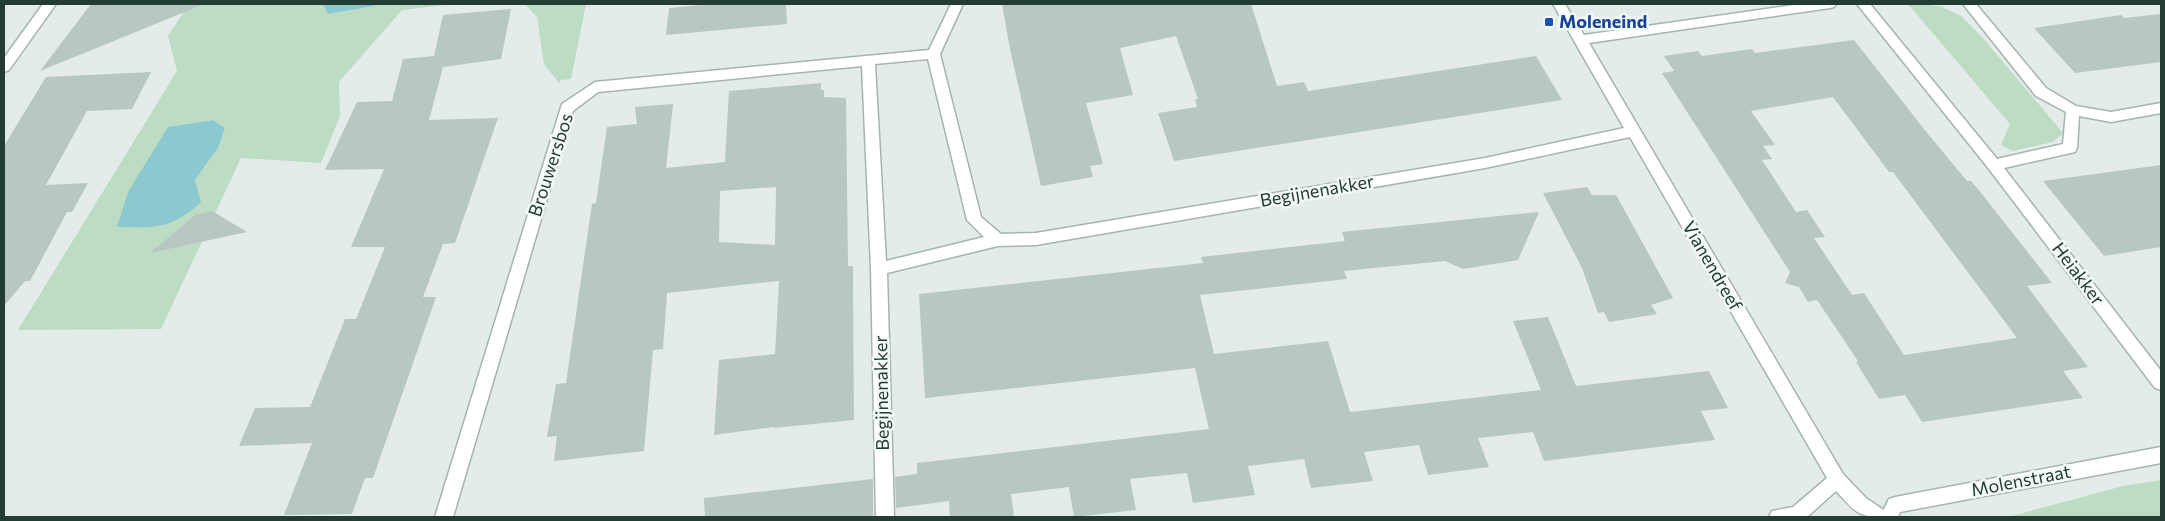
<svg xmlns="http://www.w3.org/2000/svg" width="2165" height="521" viewBox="0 0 2165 521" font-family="Commissioner,sans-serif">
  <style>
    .green { fill: #bcddc4; fill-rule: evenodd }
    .water { fill: #8cc8d0 }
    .building { fill: #b8c7c1; fill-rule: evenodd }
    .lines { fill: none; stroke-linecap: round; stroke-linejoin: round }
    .minor-casing { stroke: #a6b4af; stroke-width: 3 }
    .tertiary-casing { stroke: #a6b4af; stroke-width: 3 }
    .minor { fill: #fff; fill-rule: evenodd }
    .tertiary { fill: #fff; fill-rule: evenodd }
    .transit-dot { fill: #1a4fb4; stroke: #f3f9f6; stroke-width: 2 }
    .labels { text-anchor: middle; stroke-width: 5; stroke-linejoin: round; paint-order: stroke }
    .transit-label { font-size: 18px; font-weight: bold; fill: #164399; stroke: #f3f9f6; text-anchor: start }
    .street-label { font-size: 18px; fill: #233d35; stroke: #f3f9f6 }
  </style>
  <rect width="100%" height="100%" fill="#e3ece8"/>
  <!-- green -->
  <g class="green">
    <path d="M 189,4 L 323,4 L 328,14 L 374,6 L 375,4 L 453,4 L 402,10 L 339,82 L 340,116 L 321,163 L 241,158 L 161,329 L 18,330 L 177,71 L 168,36 ZM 213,120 L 225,128 L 218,148 L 195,180 L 201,202 L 168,127 Z"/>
    <path d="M 525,4 L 586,4 L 571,79 L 560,80 L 559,83 L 544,64 L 537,17 Z"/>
    <path d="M 1908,4 L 1926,4 L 1942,7 L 1961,16 L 1982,37 L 2063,133 L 2053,142 L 2013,151 L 2001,145 L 2010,124 Z"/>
    <path d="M 2161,480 L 2161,517 L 2008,517 L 2123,486 Z"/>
  </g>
  <!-- water -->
  <g class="water">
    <path d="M 323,4 L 375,4 L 374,6 L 328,14 Z"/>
    <path d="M 213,120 L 225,128 L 218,148 L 195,180 L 201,202 C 171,229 156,228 117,227 L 128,192 L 168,127 Z"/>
  </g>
  <!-- building -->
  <g class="building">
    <path d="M 91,4 L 202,4 L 202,5 L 40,71 Z"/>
    <path d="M 712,4 L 786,4 L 787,24 L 666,35 L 669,8 Z"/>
    <path d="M 1002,4 L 1251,4 L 1277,86 L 1304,82 L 1308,91 L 1536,56 L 1562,100 L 1174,161 L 1158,113 L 1197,107 L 1195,99 L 1198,99 L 1176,36 L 1120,48 L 1133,95 L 1086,103 L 1103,164 L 1090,166 L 1093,177 L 1041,186 L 1010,49 Z"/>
    <path d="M 511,9 L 501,59 L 443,67 L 429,120 L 498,118 L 455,243 L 443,244 L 423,297 L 436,297 L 373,478 L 365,478 L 352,514 L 284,515 L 312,443 L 239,446 L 255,408 L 310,407 L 345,319 L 356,319 L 385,247 L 351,247 L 384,169 L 325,170 L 357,102 L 392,101 L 403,59 L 434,56 L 443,15 Z"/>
    <path d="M 2161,14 L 2161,62 L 2075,73 L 2034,28 L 2121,15 L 2124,18 Z"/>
    <path d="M 1854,40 L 1928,134 L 1967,181 L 1971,181 L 1978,189 L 2052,283 L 2027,286 L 2088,367 L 2063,371 L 2083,398 L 1922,422 L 1905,395 L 1879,399 L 1856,362 L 1858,361 L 1817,300 L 1808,302 L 1799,287 L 1785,283 L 1790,272 L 1662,73 L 1674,71 L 1664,56 L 1698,51 L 1702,56 L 1752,49 L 1755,53 ZM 1833,97 L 1889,172 L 1893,172 L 2017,338 L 1904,355 L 1864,293 L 1852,295 L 1814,238 L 1825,237 L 1807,210 L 1796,212 L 1762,160 L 1772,159 L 1763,146 L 1775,145 L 1751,111 Z"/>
    <path d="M 151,72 L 132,109 L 87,111 L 46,185 L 88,183 L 72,212 L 67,212 L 30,281 L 25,281 L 4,306 L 4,146 L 46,77 Z"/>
    <path d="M 821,83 L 821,90 L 824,90 L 824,97 L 846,98 L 848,266 L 853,266 L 853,286 L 854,420 L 773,428 L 774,427 L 714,435 L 719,360 L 775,354 L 779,281 L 667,293 L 663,349 L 653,350 L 644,451 L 554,461 L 557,436 L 547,437 L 556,384 L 566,383 L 592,204 L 596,203 L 607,127 L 637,124 L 635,107 L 673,104 L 666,168 L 725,162 L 729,91 ZM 776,187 L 775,245 L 719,242 L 720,191 Z"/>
    <path d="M 2161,165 L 2161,247 L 2104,256 L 2043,181 Z"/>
    <path d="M 1587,187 L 1592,195 L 1616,195 L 1673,298 L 1651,305 L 1657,314 L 1609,322 L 1604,312 L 1598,313 L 1582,268 L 1543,193 Z"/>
    <path d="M 212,211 L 247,232 L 150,253 L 195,215 Z"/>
    <path d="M 1539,212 L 1518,260 L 1463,269 L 1445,261 L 1344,271 L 1347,279 L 1200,295 L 1214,354 L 1328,341 L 1350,412 L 1541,390 L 1513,321 L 1548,317 L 1576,386 L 1709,371 L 1728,408 L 1701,411 L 1715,440 L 1544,461 L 1533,432 L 1478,438 L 1489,467 L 1428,475 L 1419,445 L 1364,452 L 1373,481 L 1311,488 L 1304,459 L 1248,466 L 1255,495 L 1193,503 L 1187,473 L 1130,479 L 1136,510 L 1074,517 L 1069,487 L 1011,494 L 1014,517 L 950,517 L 949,501 L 896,508 L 895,477 L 917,474 L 917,463 L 1209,429 L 1195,368 L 925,398 L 919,294 L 1203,263 L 1201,257 L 1345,241 L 1342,232 Z"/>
    <path d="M 873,479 L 873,517 L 705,517 L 704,498 Z"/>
  </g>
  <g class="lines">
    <!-- minor casing -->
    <g class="minor-casing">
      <g id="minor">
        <path d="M 43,4 L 56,4 L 9,70 L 4,72 L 4,58 Z"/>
        <path d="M 951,4 L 963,4 L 940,54 L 981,217 L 1001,234 L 1036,233 L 1485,158 L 1624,128 L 1553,4 L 1565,4 L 1584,35 L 1801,4 L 1836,4 L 1834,7 L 1830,8 L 1589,43 L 1843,474 L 1866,498 L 1885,511 L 1888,517 C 1856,517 1857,513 1836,491 L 1807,517 L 1769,517 L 1772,511 L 1793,507 L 1827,478 L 1630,137 L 1485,168 L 1036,245 L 998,246 L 887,273 L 894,517 L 876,517 L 871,269 L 862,66 L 598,92 L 573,111 L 453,517 L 435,517 L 562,104 L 595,82 L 929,50 ZM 928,59 L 967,220 L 984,237 L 886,261 L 875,64 Z"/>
        <path d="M 1857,4 L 1870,4 L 1997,159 L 2063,144 L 2066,112 L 2036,96 L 1963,4 L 1976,4 L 2046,88 L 2076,106 L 2111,112 L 2161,103 L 2161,113 L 2111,122 L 2079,116 L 2077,148 L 2075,152 L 2004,168 L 2161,371 L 2161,390 L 2155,388 L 1989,169 Z"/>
      </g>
    </g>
    <!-- tertiary casing -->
    <g class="tertiary-casing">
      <path id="tertiary" d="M 2161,447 L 2161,463 L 1900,512 L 1898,517 L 1880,517 L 1889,499 L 1895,497 Z"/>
    </g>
    <!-- minor -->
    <use href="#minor" class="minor"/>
    <!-- tertiary -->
    <use href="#tertiary" class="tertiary"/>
  </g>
  <!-- markers -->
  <rect class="transit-dot" x="1544" y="17" width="10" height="10" rx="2.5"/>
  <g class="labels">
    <!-- transit labels -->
    <g class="transit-label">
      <text x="1559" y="28">Moleneind</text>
    </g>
    <!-- street labels -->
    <g class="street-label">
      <text transform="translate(551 165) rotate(-72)" y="6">Brouwersbos</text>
      <text transform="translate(1317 191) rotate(-10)" y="6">Begijnenakker</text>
      <text transform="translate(1712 266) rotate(60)" y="6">Vianendreef</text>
      <text transform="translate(2078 274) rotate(53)" y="6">Heiakker</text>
      <text transform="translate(882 393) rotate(-91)" y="6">Begijnenakker</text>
      <text transform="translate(2021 481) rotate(-11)" y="6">Molenstraat</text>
    </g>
  </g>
  <!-- border -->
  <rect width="2165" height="521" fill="none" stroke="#233d35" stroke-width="10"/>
</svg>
